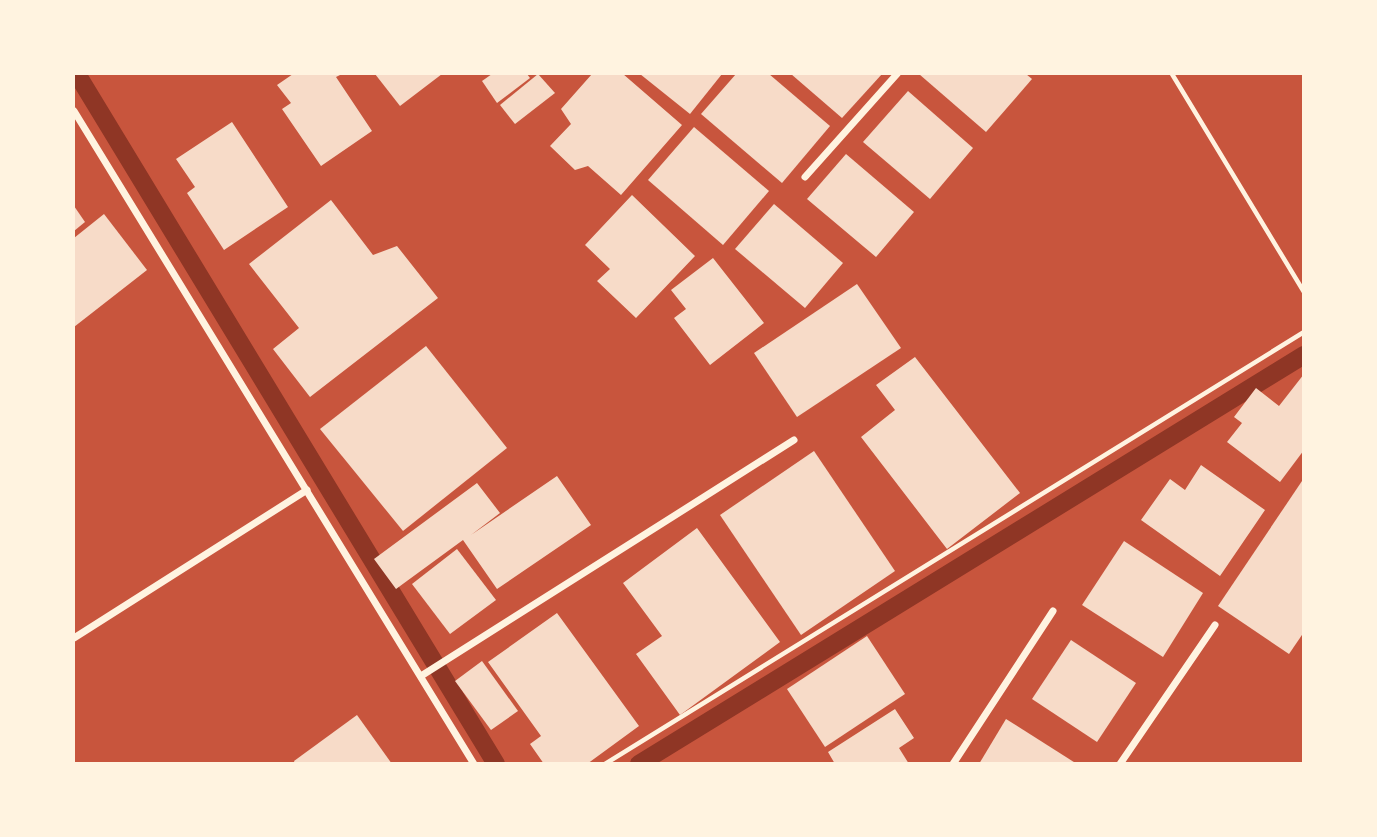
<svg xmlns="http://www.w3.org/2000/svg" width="1377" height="837" viewBox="0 0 1377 837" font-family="Mulish,sans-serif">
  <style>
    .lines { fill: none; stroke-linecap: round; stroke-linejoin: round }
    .stream { stroke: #8f3625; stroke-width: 18 }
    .building { fill: #f7dbc8 }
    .path { stroke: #fff3e0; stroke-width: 4.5 }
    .minor { stroke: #fff3e0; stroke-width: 7 }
  </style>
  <rect width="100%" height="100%" fill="#c8553d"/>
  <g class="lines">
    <!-- stream -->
    <g class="stream">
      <path d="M 77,74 L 496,764"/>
      <path d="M 639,764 L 1304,355"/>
    </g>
  </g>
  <!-- building -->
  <g class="building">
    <path d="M 293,74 L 342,74 L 336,77 L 372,131 L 321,166 L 282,109 L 291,103 L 277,85 Z"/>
    <path d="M 375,74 L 442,74 L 400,106 Z"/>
    <path d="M 492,74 L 527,74 L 530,78 L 497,103 L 482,81 Z"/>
    <path d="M 538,74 L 555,93 L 515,124 L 500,105 Z"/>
    <path d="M 592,74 L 623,74 L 682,125 L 621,195 L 588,166 L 575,170 L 550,146 L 571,124 L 561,109 Z"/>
    <path d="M 640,74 L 722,74 L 690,114 Z"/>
    <path d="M 736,74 L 769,74 L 830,126 L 782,183 L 701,114 Z"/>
    <path d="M 791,74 L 882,74 L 842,118 Z"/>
    <path d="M 919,74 L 1026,74 L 1032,79 L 986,132 Z"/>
    <path d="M 908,91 L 973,148 L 930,199 L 863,142 Z"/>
    <path d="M 232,122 L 288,207 L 224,250 L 187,193 L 195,187 L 176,159 Z"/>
    <path d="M 694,127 L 769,191 L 723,245 L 648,180 Z"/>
    <path d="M 846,154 L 914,212 L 876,257 L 807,199 Z"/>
    <path d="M 632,195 L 695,256 L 636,318 L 597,281 L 610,269 L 585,245 Z"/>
    <path d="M 331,200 L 373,255 L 397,246 L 438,298 L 310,397 L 273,349 L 299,328 L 249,264 Z"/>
    <path d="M 774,204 L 843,263 L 805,308 L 735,249 Z"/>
    <path d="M 74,206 L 85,222 L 74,231 Z"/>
    <path d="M 104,214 L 147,270 L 74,327 L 74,238 Z"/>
    <path d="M 713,258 L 764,323 L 710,365 L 674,318 L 686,309 L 671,290 Z"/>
    <path d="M 857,284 L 901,348 L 797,417 L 754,353 Z"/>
    <path d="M 426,346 L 507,448 L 403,531 L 320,429 Z"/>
    <path d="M 915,357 L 1020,493 L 947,549 L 861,437 L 895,410 L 876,385 Z"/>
    <path d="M 1304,374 L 1304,450 L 1280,482 L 1227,442 L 1242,423 L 1234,417 L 1256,388 L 1279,406 Z"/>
    <path d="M 814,451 L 895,571 L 801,635 L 720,515 Z"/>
    <path d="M 1201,465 L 1265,510 L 1220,576 L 1141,520 L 1170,479 L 1185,490 Z"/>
    <path d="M 557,476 L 591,525 L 497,589 L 463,540 L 396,589 L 374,559 L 477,483 L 500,513 L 471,535 Z"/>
    <path d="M 1304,478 L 1304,632 L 1289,654 L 1218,606 Z"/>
    <path d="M 697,528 L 780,642 L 680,715 L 636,654 L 662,636 L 623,583 Z"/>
    <path d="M 1124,541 L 1203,593 L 1163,657 L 1082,605 Z"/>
    <path d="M 457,549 L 496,600 L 450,634 L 412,584 Z"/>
    <path d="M 557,613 L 639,726 L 587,764 L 544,764 L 530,744 L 541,736 L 488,662 Z"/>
    <path d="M 867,636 L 905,694 L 825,747 L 787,689 Z"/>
    <path d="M 1071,640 L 1136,683 L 1097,742 L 1032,699 Z"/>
    <path d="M 482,661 L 518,711 L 491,730 L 455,681 Z"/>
    <path d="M 895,709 L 914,738 L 899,748 L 909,764 L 835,764 L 828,752 Z"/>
    <path d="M 357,715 L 392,764 L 295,764 L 294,761 Z"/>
    <path d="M 1006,719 L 1077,764 L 979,764 Z"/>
  </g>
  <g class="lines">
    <!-- path -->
    <g class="path">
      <path d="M 1172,74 L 1304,292"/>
      <path d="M 605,764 L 1304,332"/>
    </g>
    <!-- minor -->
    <g class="minor">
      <path d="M 74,111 L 474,764"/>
      <path d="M 805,177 L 897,74"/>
      <path d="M 74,638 L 307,490"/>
      <path d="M 421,676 L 794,440"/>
      <path d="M 953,764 L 1053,611"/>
      <path d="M 1120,764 L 1215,625"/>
    </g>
  </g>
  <!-- border -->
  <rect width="1377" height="837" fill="none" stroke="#fff3e0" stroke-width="150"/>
</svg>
